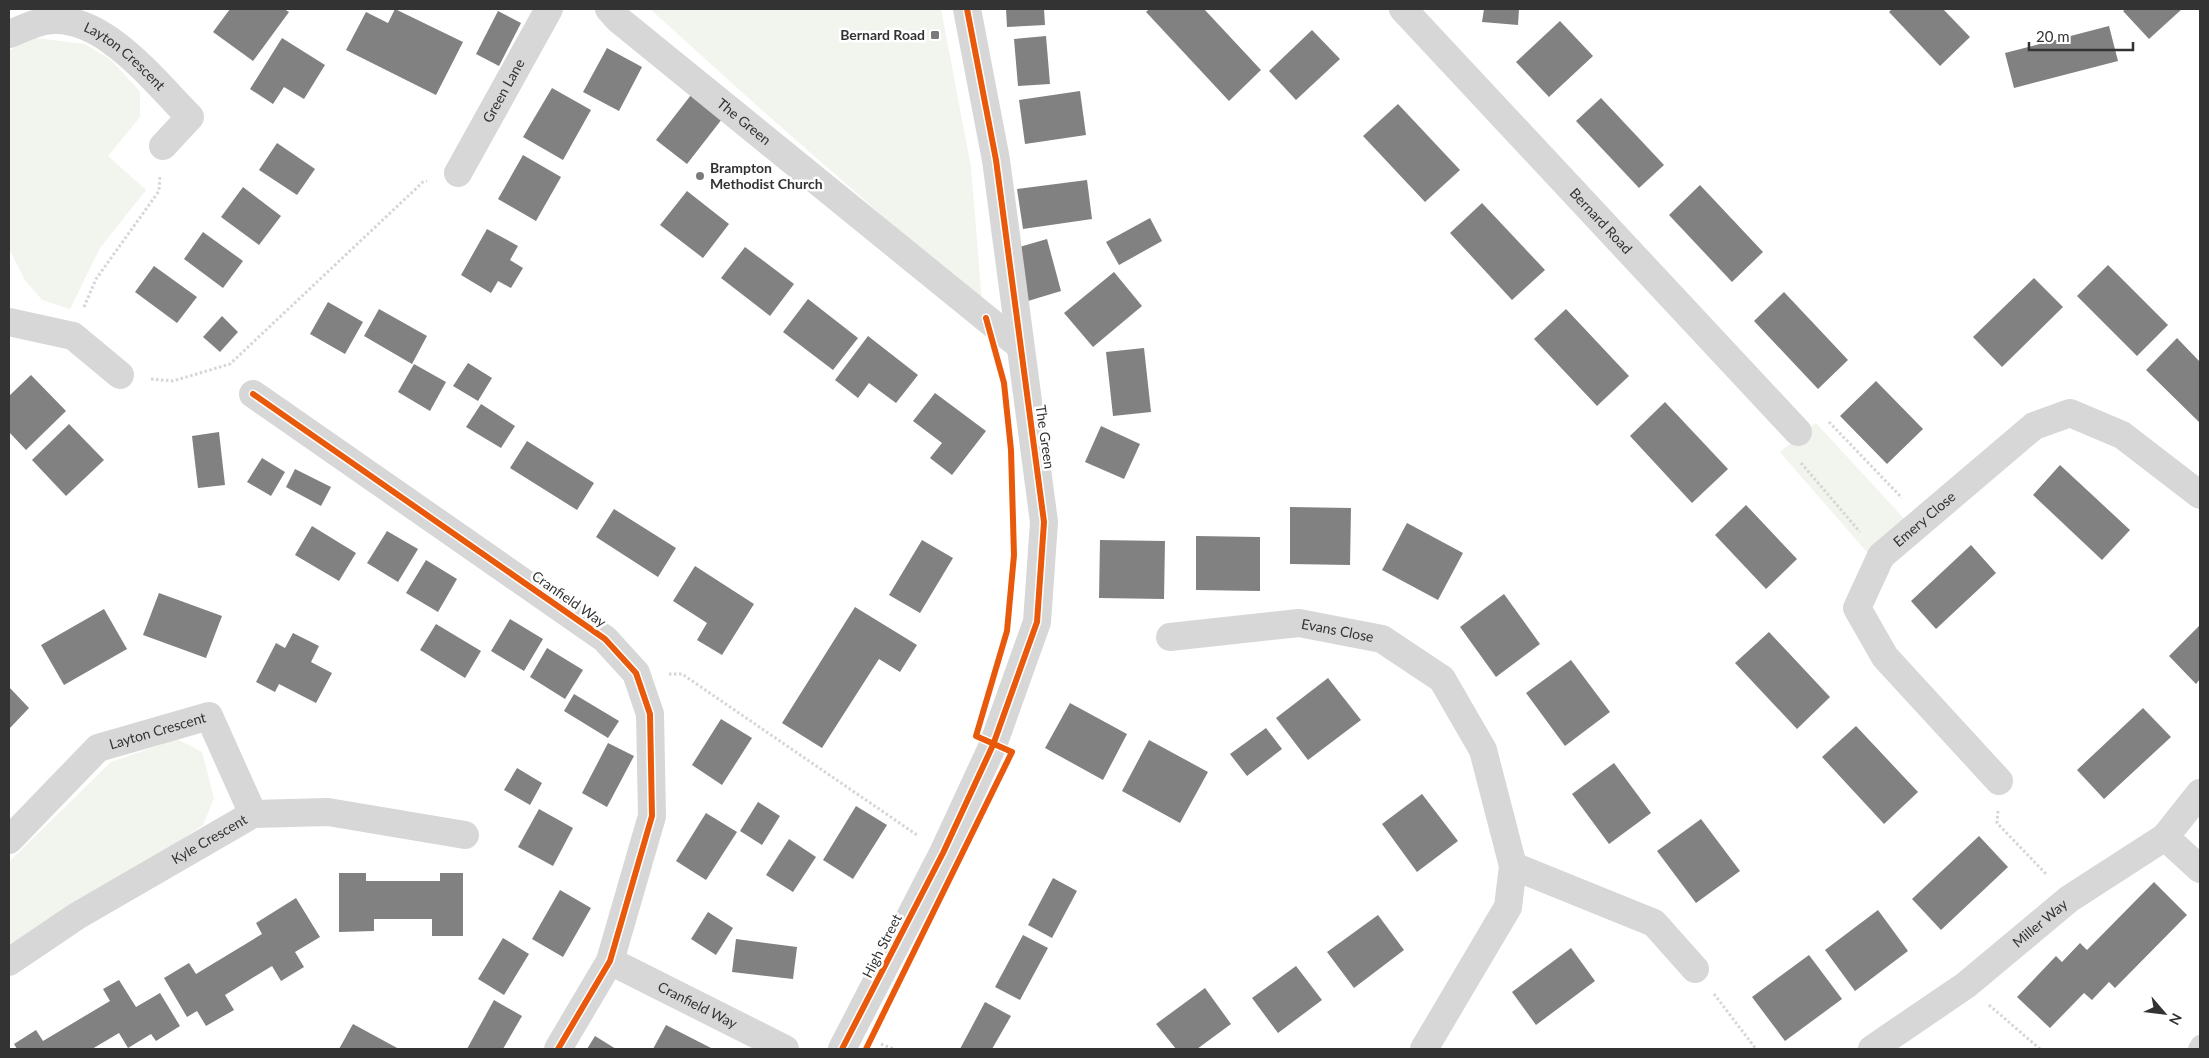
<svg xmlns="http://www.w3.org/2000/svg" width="2209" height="1058" viewBox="0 0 2209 1058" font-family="Lato,sans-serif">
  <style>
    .green { fill: #f1f5ed }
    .building { fill: #818181 }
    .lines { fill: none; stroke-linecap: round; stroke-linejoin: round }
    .path { stroke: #d6d6d6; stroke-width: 3; stroke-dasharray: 2.5 2.5; stroke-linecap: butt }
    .service { stroke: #d7d7d7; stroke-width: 18 }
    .minor { stroke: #d7d7d7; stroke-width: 28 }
    .cycleway-casing { stroke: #fff; stroke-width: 9 }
    .cycleway { stroke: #e8590c; stroke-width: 6 }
    .poi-dot { fill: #7a7a7a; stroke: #fff; stroke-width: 2 }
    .labels { text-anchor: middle; stroke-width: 5; stroke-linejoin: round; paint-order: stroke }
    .poi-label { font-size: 14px; font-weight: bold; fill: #333; stroke: #fff; text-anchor: end }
    .street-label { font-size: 14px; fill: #333; stroke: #fff }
  </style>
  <rect width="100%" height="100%" fill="#fff"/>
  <!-- green -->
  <g class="green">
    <path d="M 650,9 L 941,9 L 971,167 L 982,303 L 755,104 Z"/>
    <path d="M 28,37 L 85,44 L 111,60 L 140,92 L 140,117 L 108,156 L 146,190 L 100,248 L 70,309 L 42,300 L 25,280 L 9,249 L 9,51 Z"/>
    <path d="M 1816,423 L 1909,524 L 1872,558 L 1780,452 Z"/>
    <path d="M 177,739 L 202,752 L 214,798 L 203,825 L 9,955 L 9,862 L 111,762 Z"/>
  </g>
  <!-- building -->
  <g class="building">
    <path d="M 230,9 L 284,9 L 289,12 L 253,61 L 213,32 Z"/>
    <path d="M 395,9 L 463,42 L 436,95 L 346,50 L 366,12 L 388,23 Z"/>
    <path d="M 1006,9 L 1044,9 L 1045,25 L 1007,27 Z"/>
    <path d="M 1149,9 L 1204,9 L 1261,70 L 1229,101 L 1146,12 Z"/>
    <path d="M 1484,9 L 1519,9 L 1518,25 L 1482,22 Z"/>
    <path d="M 1892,9 L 1943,9 L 1970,37 L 1940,66 L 1889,12 Z"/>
    <path d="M 2126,9 L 2182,9 L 2149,39 L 2123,11 Z"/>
    <path d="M 498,11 L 521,23 L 499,66 L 476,54 Z"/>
    <path d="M 1560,21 L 1593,56 L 1549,97 L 1516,62 Z"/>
    <path d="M 2109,26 L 2118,61 L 2014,88 L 2005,53 Z"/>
    <path d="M 1312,30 L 1340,59 L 1296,100 L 1269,71 Z"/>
    <path d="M 1046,36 L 1050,84 L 1018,86 L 1014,39 Z"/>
    <path d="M 282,38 L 325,65 L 304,99 L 284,87 L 273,104 L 250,89 Z"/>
    <path d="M 607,48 L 642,67 L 619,111 L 583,92 Z"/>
    <path d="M 552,88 L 591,110 L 563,160 L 523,137 Z"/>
    <path d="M 1080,91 L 1086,135 L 1025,144 L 1019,100 Z"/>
    <path d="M 691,95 L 722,119 L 687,164 L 656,140 Z"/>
    <path d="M 1601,98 L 1664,165 L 1639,188 L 1576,121 Z"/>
    <path d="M 1398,104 L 1460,170 L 1425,202 L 1363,136 Z"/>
    <path d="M 277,143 L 315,169 L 297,195 L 259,170 Z"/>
    <path d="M 523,155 L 561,177 L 536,221 L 498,199 Z"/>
    <path d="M 1087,180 L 1092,219 L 1023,229 L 1017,189 Z"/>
    <path d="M 1700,185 L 1763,252 L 1732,282 L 1669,215 Z"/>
    <path d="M 243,187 L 281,216 L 259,245 L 221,217 Z"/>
    <path d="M 687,191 L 729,224 L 703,258 L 660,225 Z"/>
    <path d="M 1482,203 L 1545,270 L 1512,300 L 1450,233 Z"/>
    <path d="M 1150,218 L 1162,241 L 1119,265 L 1106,242 Z"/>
    <path d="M 487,229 L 518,246 L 510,260 L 523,268 L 511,288 L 498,281 L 491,293 L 461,275 Z"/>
    <path d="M 203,232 L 243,261 L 223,288 L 184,259 Z"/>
    <path d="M 1047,239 L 1061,291 L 1028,301 L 1013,249 Z"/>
    <path d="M 745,247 L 794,284 L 770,316 L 721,278 Z"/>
    <path d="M 2108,265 L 2168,325 L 2137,356 L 2077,296 Z"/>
    <path d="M 154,266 L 197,297 L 177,323 L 135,292 Z"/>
    <path d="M 1114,272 L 1142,306 L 1093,347 L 1064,313 Z"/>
    <path d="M 2034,278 L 2063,307 L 2002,367 L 1973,337 Z"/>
    <path d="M 1784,292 L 1848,360 L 1818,389 L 1754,321 Z"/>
    <path d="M 808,299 L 858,338 L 833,370 L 783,332 Z"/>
    <path d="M 328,302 L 363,322 L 345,354 L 310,334 Z"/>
    <path d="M 379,309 L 427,336 L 412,364 L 364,336 Z"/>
    <path d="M 1566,309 L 1629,376 L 1597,406 L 1534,339 Z"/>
    <path d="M 222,316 L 238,332 L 220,352 L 203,337 Z"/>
    <path d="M 868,336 L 918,375 L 896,403 L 869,383 L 858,398 L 835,380 Z"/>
    <path d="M 2177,338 L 2200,362 L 2200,423 L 2146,370 Z"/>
    <path d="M 1144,348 L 1151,412 L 1113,416 L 1106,352 Z"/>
    <path d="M 468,363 L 492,378 L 478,401 L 453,386 Z"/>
    <path d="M 414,364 L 446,382 L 430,411 L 398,392 Z"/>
    <path d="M 31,375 L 66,411 L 26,450 L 9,432 L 9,396 Z"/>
    <path d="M 1876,381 L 1923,429 L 1887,464 L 1840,416 Z"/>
    <path d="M 935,393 L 986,431 L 952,475 L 930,458 L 942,443 L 913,421 Z"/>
    <path d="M 1665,402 L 1728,469 L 1692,503 L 1630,436 Z"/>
    <path d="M 481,404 L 515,426 L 501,448 L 466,427 Z"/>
    <path d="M 69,424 L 104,460 L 66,496 L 32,460 Z"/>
    <path d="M 1101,426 L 1140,444 L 1124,479 L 1085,462 Z"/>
    <path d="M 219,432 L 225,485 L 198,488 L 192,436 Z"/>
    <path d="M 527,441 L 594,483 L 577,510 L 510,468 Z"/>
    <path d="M 262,458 L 285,472 L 271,496 L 247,482 Z"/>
    <path d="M 2060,465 L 2130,530 L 2102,560 L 2033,495 Z"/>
    <path d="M 295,469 L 331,487 L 321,506 L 286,487 Z"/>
    <path d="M 1746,505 L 1797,559 L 1766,589 L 1715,535 Z"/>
    <path d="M 1290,507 L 1351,508 L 1350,565 L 1290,564 Z"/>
    <path d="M 614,509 L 676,548 L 658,577 L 596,537 Z"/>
    <path d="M 1407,523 L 1463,553 L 1438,600 L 1382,570 Z"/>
    <path d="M 312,526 L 356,553 L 339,581 L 295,555 Z"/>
    <path d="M 387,531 L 418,549 L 398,582 L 367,563 Z"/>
    <path d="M 1196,536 L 1260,537 L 1260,591 L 1196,590 Z"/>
    <path d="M 922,540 L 953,558 L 920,613 L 889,595 Z"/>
    <path d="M 1100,540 L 1165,541 L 1164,599 L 1099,598 Z"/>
    <path d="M 1971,545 L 1996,573 L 1936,629 L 1911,601 Z"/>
    <path d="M 426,560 L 457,579 L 438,612 L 406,593 Z"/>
    <path d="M 695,566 L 754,604 L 722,655 L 697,640 L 707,623 L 673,601 Z"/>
    <path d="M 159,593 L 222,616 L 206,658 L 143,635 Z"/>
    <path d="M 1504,594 L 1540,644 L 1496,677 L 1460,627 Z"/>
    <path d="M 855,607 L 917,645 L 900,672 L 879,659 L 822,748 L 782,723 Z"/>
    <path d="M 104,609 L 127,649 L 64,685 L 41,645 Z"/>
    <path d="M 510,619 L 543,639 L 524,671 L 491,651 Z"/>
    <path d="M 436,624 L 481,651 L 465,678 L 420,650 Z"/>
    <path d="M 2200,625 L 2200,679 L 2196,684 L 2169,656 Z"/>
    <path d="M 1769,632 L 1830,697 L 1797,729 L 1735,663 Z"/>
    <path d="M 293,633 L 319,646 L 311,662 L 332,673 L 316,703 L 279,684 L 275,692 L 256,682 L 276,643 L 285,648 Z"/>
    <path d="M 547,648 L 583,670 L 565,699 L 530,677 Z"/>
    <path d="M 1571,660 L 1610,712 L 1565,746 L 1526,693 Z"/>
    <path d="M 1328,678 L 1361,720 L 1308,760 L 1276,718 Z"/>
    <path d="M 9,687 L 29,708 L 9,729 Z"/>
    <path d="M 574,694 L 619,721 L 608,738 L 564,711 Z"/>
    <path d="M 1070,703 L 1127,734 L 1103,780 L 1045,748 Z"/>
    <path d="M 2143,708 L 2171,737 L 2104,799 L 2077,770 Z"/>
    <path d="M 721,719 L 752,738 L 722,785 L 692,765 Z"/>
    <path d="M 1856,726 L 1918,792 L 1884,824 L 1822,757 Z"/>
    <path d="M 1266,728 L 1282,749 L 1247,776 L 1230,754 Z"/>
    <path d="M 1149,740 L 1208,772 L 1180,823 L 1122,791 Z"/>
    <path d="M 608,743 L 634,756 L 607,807 L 582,793 Z"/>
    <path d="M 1614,763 L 1651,813 L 1609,844 L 1572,794 Z"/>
    <path d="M 517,768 L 542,783 L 530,805 L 504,790 Z"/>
    <path d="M 1422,794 L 1458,841 L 1417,872 L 1382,824 Z"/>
    <path d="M 758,802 L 780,816 L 762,845 L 740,831 Z"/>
    <path d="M 856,806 L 887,825 L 853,879 L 823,860 Z"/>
    <path d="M 539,809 L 573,828 L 553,866 L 518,847 Z"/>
    <path d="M 706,813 L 737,832 L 706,880 L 676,861 Z"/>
    <path d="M 1701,819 L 1740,871 L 1696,903 L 1657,851 Z"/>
    <path d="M 1979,836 L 2008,867 L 1941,930 L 1912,899 Z"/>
    <path d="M 789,839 L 816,857 L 793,892 L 766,875 Z"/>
    <path d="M 339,873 L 366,873 L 366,881 L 440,881 L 440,873 L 463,873 L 463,936 L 432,936 L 432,919 L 374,919 L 374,931 L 339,932 Z"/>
    <path d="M 1053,878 L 1077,891 L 1052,938 L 1028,925 Z"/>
    <path d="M 2154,882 L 2187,915 L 2115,988 L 2109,982 L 2092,1000 L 2084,993 L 2050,1028 L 2017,997 L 2056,956 L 2062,962 L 2080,943 L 2087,950 Z"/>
    <path d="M 560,890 L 591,908 L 563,957 L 532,939 Z"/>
    <path d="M 296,898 L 320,937 L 295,952 L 304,967 L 281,981 L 272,966 L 225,995 L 234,1010 L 206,1026 L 197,1011 L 187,1017 L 164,978 L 189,963 L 196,974 L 262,934 L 256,923 Z"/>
    <path d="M 1878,910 L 1908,951 L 1855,991 L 1825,950 Z"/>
    <path d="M 708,912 L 733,928 L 716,955 L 691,939 Z"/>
    <path d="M 1378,915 L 1404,950 L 1354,988 L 1327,952 Z"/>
    <path d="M 1023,935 L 1048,948 L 1020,1000 L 995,987 Z"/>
    <path d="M 503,938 L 529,954 L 504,995 L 478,979 Z"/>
    <path d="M 736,939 L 797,947 L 793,979 L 732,972 Z"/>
    <path d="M 1571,948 L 1595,981 L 1536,1025 L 1512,992 Z"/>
    <path d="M 1809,955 L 1842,999 L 1785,1041 L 1752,997 Z"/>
    <path d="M 1296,966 L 1322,1000 L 1278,1033 L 1252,998 Z"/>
    <path d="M 119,980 L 136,1007 L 160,993 L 180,1026 L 156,1041 L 151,1034 L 128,1048 L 119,1033 L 92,1049 L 17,1049 L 14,1044 L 36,1030 L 43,1041 L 110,1001 L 103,989 Z"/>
    <path d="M 1205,988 L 1231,1024 L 1197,1049 L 1176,1049 L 1156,1024 Z"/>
    <path d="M 494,1000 L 522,1016 L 503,1049 L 467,1049 Z"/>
    <path d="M 985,1002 L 1011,1016 L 992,1049 L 960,1049 Z"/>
    <path d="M 353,1024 L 399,1049 L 339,1049 Z"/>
    <path d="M 666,1025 L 713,1049 L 653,1049 Z"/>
    <path d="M 595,1036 L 616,1049 L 587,1049 Z"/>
  </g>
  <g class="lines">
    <!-- path -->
    <g class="path">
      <path d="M 84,307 L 96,279 L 159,191 L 160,176"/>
      <path d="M 151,379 L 173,381 L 230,364 L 423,182 L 427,181"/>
      <path d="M 1829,422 L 1902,498"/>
      <path d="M 1801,463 L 1860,532"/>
      <path d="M 669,674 L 682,674 L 917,835"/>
      <path d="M 1998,811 L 1997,823 L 2047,875"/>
      <path d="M 1714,994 L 1756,1049"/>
      <path d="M 1989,1005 L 2040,1049"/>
      <path d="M 881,1044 L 894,1049"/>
    </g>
    <!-- service -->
    <path class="service" d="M 2197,1049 L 2200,1044"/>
    <!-- minor -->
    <g class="minor">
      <path id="s1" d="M 609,9 L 619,20 L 1020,346"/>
      <path id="s2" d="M 1403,9 L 1798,432"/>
      <path id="s3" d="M 9,34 C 20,30 33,23 45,21 C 101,11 154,81 190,117 L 163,146"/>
      <path id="s4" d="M 458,173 L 549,9"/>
      <path d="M 9,322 L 73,336 L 120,375"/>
      <path d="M 253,394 L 605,639 L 636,673 L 650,714 L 652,816 L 610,961 L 558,1049"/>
      <path id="s5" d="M 1170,637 L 1299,623 L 1382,639 L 1442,679 L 1483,750 L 1513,866 L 1508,907 L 1424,1049"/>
      <path id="s6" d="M 1999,781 L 1885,657 L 1857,608 L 1881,556 L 2034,426 L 2070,413 L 2122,435 L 2200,495"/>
      <path d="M 2165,837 L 2200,869"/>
      <path id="s7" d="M 9,840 L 98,748 L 209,716 L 253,814"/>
      <path d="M 1513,866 L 1654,923 L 1695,969"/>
      <path id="s8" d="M 610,961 L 785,1049"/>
      <path id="s9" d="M 9,962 L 77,916 L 253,814 L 328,812 L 465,835"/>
      <path d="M 842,1049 L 943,853 L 993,745 L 1037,622 L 1044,522 L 996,160 L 967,9"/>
      <path id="s10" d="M 1872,1049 L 1966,985 L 2069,899 L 2165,837 L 2200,793"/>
    </g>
    <!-- cycleway casing -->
    <g class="cycleway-casing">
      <g id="cycleway">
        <path d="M 253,394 L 605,639 L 636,673 L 650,714 L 652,816 L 610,961 L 558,1049"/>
        <path d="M 842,1049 L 943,853 L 993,745 L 1037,622 L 1044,522 L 996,160 L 967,9"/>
        <path d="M 866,1049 L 1012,752 L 976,736 L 1007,631 L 1014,555 L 1011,450 L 1004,383 L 986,318"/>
      </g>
    </g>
    <!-- cycleway -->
    <use href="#cycleway" class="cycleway"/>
  </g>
  <!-- markers -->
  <g class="poi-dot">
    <rect x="930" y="30" width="10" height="10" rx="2.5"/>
    <circle cx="700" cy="176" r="5"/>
  </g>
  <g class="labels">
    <!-- poi labels -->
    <g class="poi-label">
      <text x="925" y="40">Bernard Road</text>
      <text x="710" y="173" text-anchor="start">Brampton<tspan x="710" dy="16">Methodist Church</tspan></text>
    </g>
    <!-- street labels -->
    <g class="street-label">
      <text dy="5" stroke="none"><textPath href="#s3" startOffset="129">Layton Crescent</textPath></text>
      <text dy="5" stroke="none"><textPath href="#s4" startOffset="94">Green Lane</textPath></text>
      <text dy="5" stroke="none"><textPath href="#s1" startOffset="176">The Green</textPath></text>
      <text dy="5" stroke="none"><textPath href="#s2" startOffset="290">Bernard Road</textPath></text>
      <text transform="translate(1045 437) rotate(82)" y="5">The Green</text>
      <text dy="5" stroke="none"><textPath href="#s6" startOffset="339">Emery Close</textPath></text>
      <text transform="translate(569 599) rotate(35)" y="5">Cranfield Way</text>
      <text dy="5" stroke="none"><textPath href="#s5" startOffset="169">Evans Close</textPath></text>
      <text dy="5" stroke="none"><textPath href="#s7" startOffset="190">Layton Crescent</textPath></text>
      <text dy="5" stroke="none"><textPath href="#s9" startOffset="235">Kyle Crescent</textPath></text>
      <text dy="5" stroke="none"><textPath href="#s10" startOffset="210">Miller Way</textPath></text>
      <text transform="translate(882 946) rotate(-63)" y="5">High Street</text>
      <text dy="5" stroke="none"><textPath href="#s8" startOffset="98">Cranfield Way</textPath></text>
    </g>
  </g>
  <!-- border -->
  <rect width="2209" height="1058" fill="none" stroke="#333333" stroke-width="20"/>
  <!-- north arrow -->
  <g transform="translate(2164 1013) rotate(118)" stroke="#ffffff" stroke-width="4" paint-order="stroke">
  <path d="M0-4L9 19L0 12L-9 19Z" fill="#333333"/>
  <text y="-8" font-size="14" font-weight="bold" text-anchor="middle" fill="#333333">N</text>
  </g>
  <!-- scale -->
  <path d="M2029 42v8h104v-8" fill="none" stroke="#333333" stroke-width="2.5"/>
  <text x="2036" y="42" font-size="15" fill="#333333" stroke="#ffffff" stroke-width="4" paint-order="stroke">20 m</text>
</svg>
